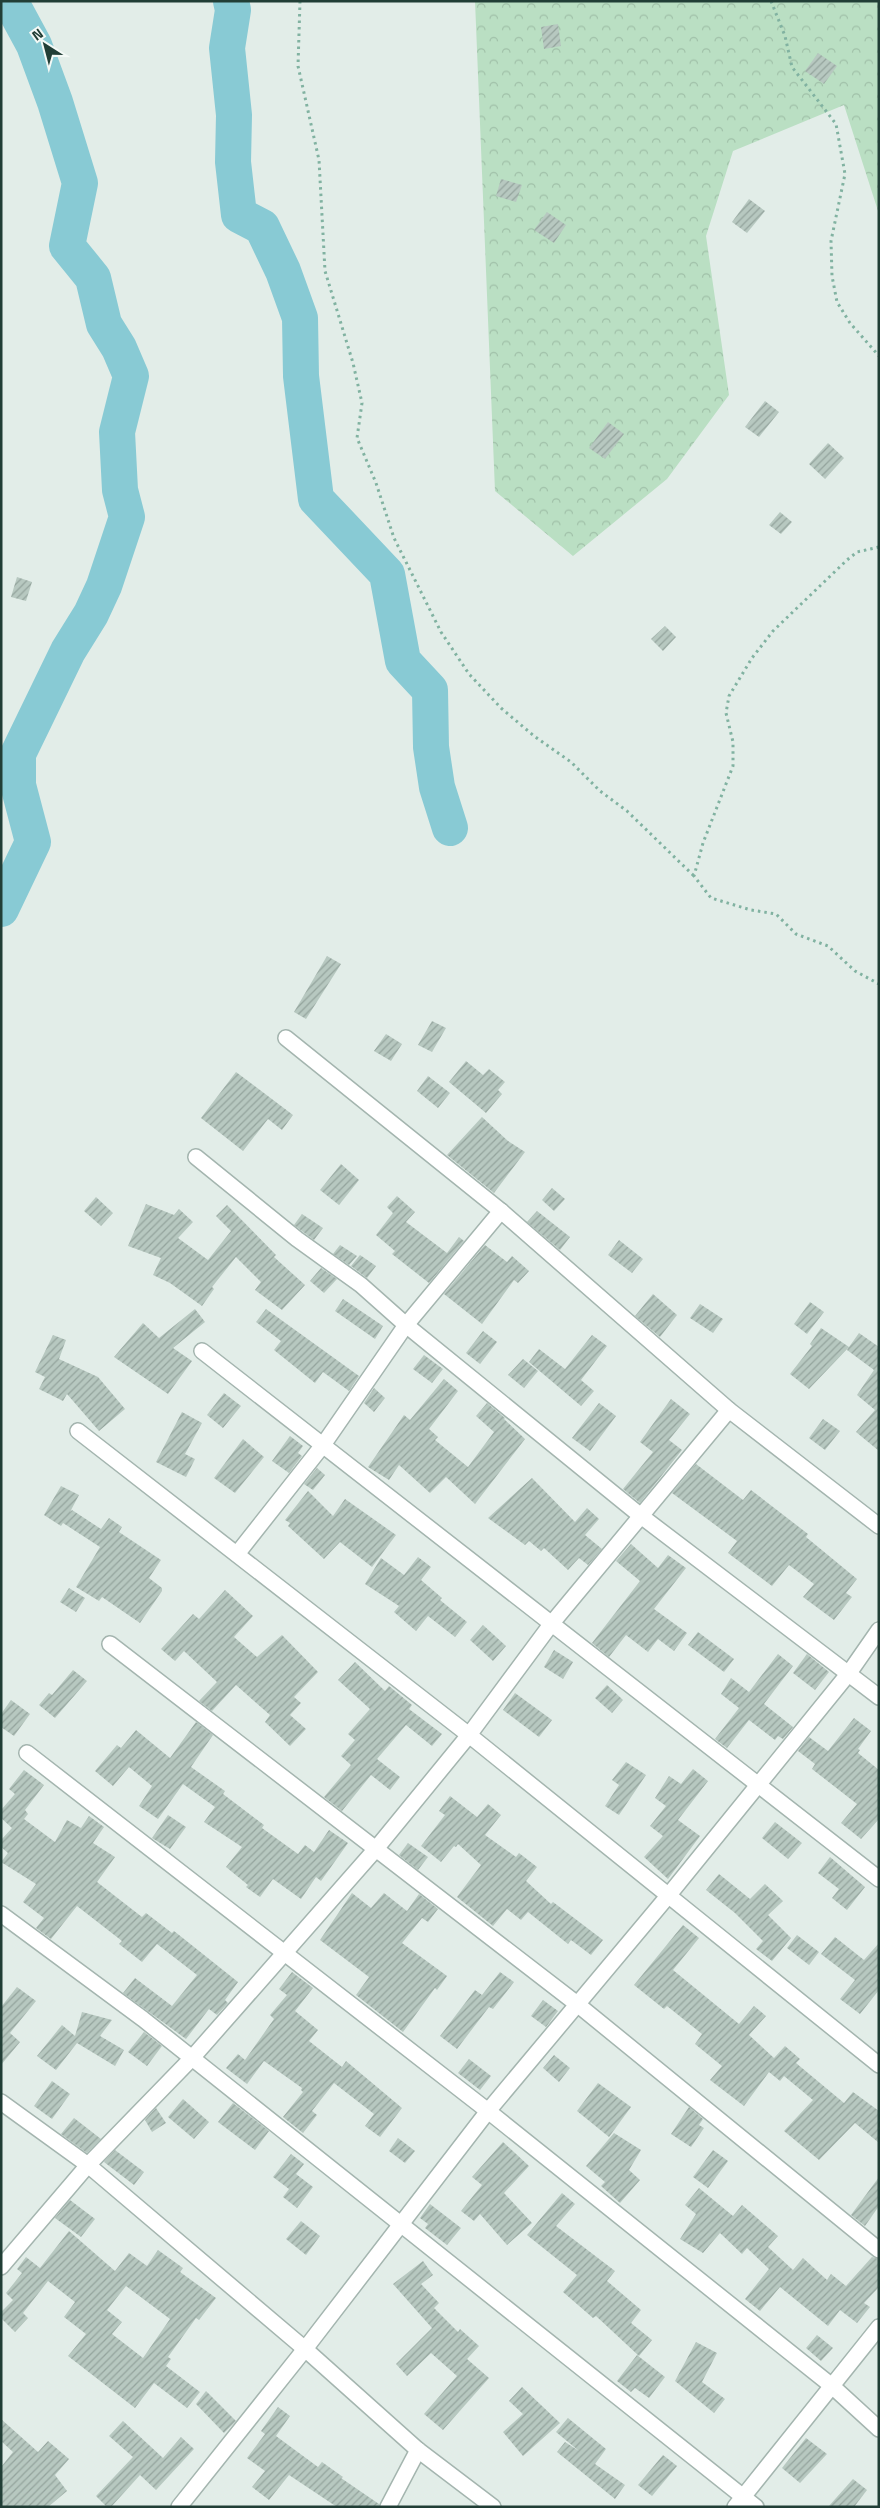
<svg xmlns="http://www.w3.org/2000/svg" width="880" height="2508" viewBox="0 0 880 2508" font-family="'Titillium Web',sans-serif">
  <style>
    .forest { fill: url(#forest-crowns) }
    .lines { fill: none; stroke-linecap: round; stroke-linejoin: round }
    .river { stroke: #88cad4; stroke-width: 36 }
    .building { fill: url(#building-hatch); fill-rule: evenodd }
    .minor-casing { stroke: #a4b5af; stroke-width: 18 }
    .path { stroke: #81b2a1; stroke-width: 3; stroke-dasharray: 2.5 4; stroke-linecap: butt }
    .minor { stroke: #fff; stroke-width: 15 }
  </style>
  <defs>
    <pattern id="forest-crowns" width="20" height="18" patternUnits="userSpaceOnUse" patternTransform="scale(1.25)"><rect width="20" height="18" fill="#badfc3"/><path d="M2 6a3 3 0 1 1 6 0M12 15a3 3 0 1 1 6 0" fill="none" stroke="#a0c0a8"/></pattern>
    <pattern id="building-hatch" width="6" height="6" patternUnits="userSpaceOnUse" patternTransform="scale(1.25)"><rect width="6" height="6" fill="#b7c8c0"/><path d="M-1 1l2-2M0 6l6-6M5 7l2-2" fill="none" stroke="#94a49d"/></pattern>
  </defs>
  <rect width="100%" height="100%" fill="#e2ede8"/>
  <!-- forest -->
  <path class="forest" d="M 475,1 L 879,1 L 879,214 L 844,105 L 733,151 L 706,236 L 729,395 L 667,479 L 573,556 L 495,491 Z"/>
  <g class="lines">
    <!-- river -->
    <g class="river">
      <path d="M 231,1 L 233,10 L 227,48 L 234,115 L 233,162 L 239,215 L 262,227 L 283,271 L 300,318 L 301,376 L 316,499 L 387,574 L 403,661 L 430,690 L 431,747 L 437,787 L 450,828"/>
      <path d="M 1,909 L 33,842 L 18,785 L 18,754 L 68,651 L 91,614 L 104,586 L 127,517 L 120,490 L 117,432 L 131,376 L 119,348 L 104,324 L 93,278 L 67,246 L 80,183 L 55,102 L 34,45 L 14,8 L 13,1"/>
    </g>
  </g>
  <!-- building -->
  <g class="building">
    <path d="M 558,24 L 561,46 L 544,49 L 541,27 Z"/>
    <path d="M 818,53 L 837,66 L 824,84 L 805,71 Z"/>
    <path d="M 501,179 L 522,185 L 516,202 L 496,196 Z"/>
    <path d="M 749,199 L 765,211 L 747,233 L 732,222 Z"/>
    <path d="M 547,212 L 566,225 L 554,243 L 534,230 Z"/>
    <path d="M 765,401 L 779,412 L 759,437 L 745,427 Z"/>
    <path d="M 608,422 L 624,434 L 605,459 L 589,448 Z"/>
    <path d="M 828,443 L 844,458 L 825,479 L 809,464 Z"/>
    <path d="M 780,512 L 792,522 L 781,534 L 769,525 Z"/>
    <path d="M 17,577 L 32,582 L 26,601 L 11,597 Z"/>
    <path d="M 665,626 L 676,637 L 663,651 L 651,639 Z"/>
    <path d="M 327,956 L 341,964 L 306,1019 L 294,1012 Z"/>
    <path d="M 432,1021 L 446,1028 L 432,1052 L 418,1045 Z"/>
    <path d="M 386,1034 L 402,1044 L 391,1061 L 374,1051 Z"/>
    <path d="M 466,1061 L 483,1075 L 489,1069 L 505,1082 L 498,1090 L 502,1094 L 486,1113 L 449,1082 Z"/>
    <path d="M 236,1072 L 293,1115 L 282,1130 L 268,1119 L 243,1151 L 201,1118 Z"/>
    <path d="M 428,1076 L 450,1093 L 438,1108 L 417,1091 Z"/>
    <path d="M 482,1117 L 508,1141 L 525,1152 L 494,1193 L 447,1155 Z"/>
    <path d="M 341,1164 L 359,1180 L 339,1205 L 320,1190 Z"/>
    <path d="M 552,1188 L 565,1199 L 554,1211 L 542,1200 Z"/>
    <path d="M 397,1196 L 415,1212 L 406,1222 L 447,1253 L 459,1237 L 464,1241 L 429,1283 L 392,1254 L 395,1251 L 376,1235 L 393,1213 L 387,1207 Z"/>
    <path d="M 96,1197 L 113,1213 L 101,1226 L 84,1211 Z"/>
    <path d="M 146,1204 L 174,1215 L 179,1209 L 193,1222 L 178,1238 L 208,1260 L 231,1231 L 216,1216 L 227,1205 L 276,1255 L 274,1257 L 305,1285 L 282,1310 L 255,1290 L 261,1282 L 236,1257 L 212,1287 L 214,1289 L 202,1306 L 170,1283 L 153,1275 L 161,1258 L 128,1246 Z"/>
    <path d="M 537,1211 L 570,1237 L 560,1250 L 527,1222 Z"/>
    <path d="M 302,1214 L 323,1228 L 314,1240 L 294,1225 Z"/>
    <path d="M 619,1240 L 643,1259 L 632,1273 L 608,1255 Z"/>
    <path d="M 340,1245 L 357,1256 L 349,1265 L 333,1254 Z"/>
    <path d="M 485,1245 L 507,1262 L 512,1256 L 529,1271 L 518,1283 L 514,1280 L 482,1324 L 444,1294 Z"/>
    <path d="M 360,1255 L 376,1266 L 367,1278 L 351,1266 Z"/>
    <path d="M 321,1268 L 337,1279 L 324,1293 L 310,1281 Z"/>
    <path d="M 653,1294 L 677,1315 L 660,1337 L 635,1316 Z"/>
    <path d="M 343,1299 L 383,1326 L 375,1339 L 335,1311 Z"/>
    <path d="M 810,1302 L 824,1312 L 807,1334 L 794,1324 Z"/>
    <path d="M 700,1304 L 723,1319 L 713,1333 L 690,1318 Z"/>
    <path d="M 195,1309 L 205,1322 L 173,1348 L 192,1361 L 168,1394 L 114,1357 L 143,1323 L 159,1338 Z"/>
    <path d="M 266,1309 L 359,1376 L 349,1391 L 323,1372 L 315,1383 L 274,1350 L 281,1341 L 256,1322 Z"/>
    <path d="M 821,1328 L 849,1347 L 859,1333 L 879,1347 L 879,1451 L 856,1432 L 875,1410 L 857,1395 L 874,1370 L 847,1350 L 849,1347 L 809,1389 L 790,1374 L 812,1346 L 810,1344 Z"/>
    <path d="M 483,1331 L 497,1342 L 480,1364 L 466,1353 Z"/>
    <path d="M 53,1335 L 66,1340 L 59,1359 L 98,1377 L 125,1409 L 99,1431 L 67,1394 L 63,1401 L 39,1389 L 45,1377 L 35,1372 Z"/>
    <path d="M 592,1335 L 607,1346 L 581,1380 L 594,1391 L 581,1406 L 529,1362 L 539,1349 L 565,1369 Z"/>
    <path d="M 424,1355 L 443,1369 L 432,1383 L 413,1369 Z"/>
    <path d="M 523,1359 L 538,1371 L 524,1388 L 508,1375 Z"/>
    <path d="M 444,1379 L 458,1391 L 429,1429 L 438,1437 L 435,1440 L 468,1467 L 494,1432 L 476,1416 L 487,1403 L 505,1418 L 504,1419 L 525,1439 L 475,1504 L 446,1477 L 430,1493 L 399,1465 L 389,1480 L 368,1467 L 404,1415 L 410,1420 Z"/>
    <path d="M 374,1388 L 385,1398 L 374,1412 L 364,1403 Z"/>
    <path d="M 224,1393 L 241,1406 L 223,1428 L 207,1415 Z"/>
    <path d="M 671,1399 L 690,1414 L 669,1440 L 682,1450 L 640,1503 L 623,1489 L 653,1452 L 640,1442 Z"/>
    <path d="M 599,1403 L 616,1416 L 590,1451 L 572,1438 Z"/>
    <path d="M 182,1412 L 202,1423 L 185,1454 L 195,1459 L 186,1477 L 156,1462 Z"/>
    <path d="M 823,1419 L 840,1431 L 825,1450 L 809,1438 Z"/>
    <path d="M 290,1436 L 303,1446 L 298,1453 L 302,1456 L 289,1473 L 272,1461 Z"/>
    <path d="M 243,1439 L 264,1457 L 235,1493 L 214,1478 Z"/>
    <path d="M 696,1464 L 743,1500 L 751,1490 L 808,1534 L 806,1537 L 857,1579 L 846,1593 L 852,1597 L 834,1620 L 803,1597 L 814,1584 L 789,1565 L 772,1586 L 728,1553 L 737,1541 L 672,1493 Z"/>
    <path d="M 317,1468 L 325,1475 L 313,1490 L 304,1484 Z"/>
    <path d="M 532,1478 L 575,1522 L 587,1508 L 599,1519 L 585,1535 L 602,1549 L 588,1565 L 579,1558 L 568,1570 L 544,1548 L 541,1551 L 529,1541 L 525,1545 L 488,1518 Z"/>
    <path d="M 61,1486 L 79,1495 L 70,1512 L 72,1510 L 101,1529 L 109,1518 L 122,1527 L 119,1532 L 161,1560 L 149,1578 L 162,1588 L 162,1591 L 140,1623 L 102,1597 L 99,1601 L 76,1587 L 100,1547 L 63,1523 L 61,1526 L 44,1515 Z"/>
    <path d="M 308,1491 L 333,1516 L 345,1499 L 396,1535 L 372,1567 L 340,1542 L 324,1559 L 288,1526 L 290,1523 L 285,1520 Z"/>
    <path d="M 631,1544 L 658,1568 L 668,1555 L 686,1568 L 654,1609 L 687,1633 L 674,1651 L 658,1639 L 648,1652 L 626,1635 L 609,1657 L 592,1643 L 640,1581 L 616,1561 Z"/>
    <path d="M 418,1557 L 431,1567 L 421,1580 L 442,1598 L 440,1600 L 467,1622 L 455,1637 L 428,1616 L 416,1631 L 394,1612 L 399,1606 L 365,1584 L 381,1558 L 404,1575 Z"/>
    <path d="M 69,1588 L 85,1598 L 76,1612 L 60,1602 Z"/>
    <path d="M 225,1590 L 253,1616 L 234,1637 L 257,1657 L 282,1635 L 318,1672 L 294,1697 L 301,1703 L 290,1715 L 306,1729 L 290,1746 L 265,1722 L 270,1715 L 236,1685 L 212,1711 L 199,1701 L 217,1682 L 184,1651 L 175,1661 L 161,1649 L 193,1614 L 199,1619 Z"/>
    <path d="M 483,1625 L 506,1646 L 493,1661 L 470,1640 Z"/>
    <path d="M 698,1632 L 734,1659 L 724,1672 L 688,1645 Z"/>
    <path d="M 554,1650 L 573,1662 L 563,1679 L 544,1667 Z"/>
    <path d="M 778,1654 L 793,1666 L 764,1704 L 793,1727 L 783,1739 L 778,1736 L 775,1740 L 749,1720 L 727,1748 L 715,1739 L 739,1708 L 721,1694 L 731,1678 L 749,1692 Z"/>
    <path d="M 807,1654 L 829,1672 L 815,1690 L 793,1673 Z"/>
    <path d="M 355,1662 L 385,1691 L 389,1686 L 412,1705 L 409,1709 L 442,1734 L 432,1746 L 406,1725 L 377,1759 L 400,1777 L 390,1790 L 371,1775 L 342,1811 L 324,1797 L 351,1765 L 341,1756 L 355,1740 L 348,1734 L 370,1709 L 338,1680 Z"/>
    <path d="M 73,1670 L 87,1681 L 55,1718 L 39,1705 L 49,1693 L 52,1695 Z"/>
    <path d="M 607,1685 L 623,1700 L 612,1713 L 595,1698 Z"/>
    <path d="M 515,1693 L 552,1720 L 539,1737 L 503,1710 Z"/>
    <path d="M 11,1700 L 30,1714 L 14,1736 L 1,1727 L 1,1714 Z"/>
    <path d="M 854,1718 L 871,1731 L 858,1749 L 860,1750 L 858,1753 L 879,1770 L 879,1819 L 861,1839 L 841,1823 L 857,1804 L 812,1769 L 815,1764 L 798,1751 L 809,1737 L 828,1751 Z"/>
    <path d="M 196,1722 L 213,1735 L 191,1767 L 225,1791 L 223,1794 L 264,1825 L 262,1828 L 298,1854 L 305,1845 L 314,1852 L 329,1830 L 348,1843 L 321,1881 L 316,1877 L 301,1899 L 273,1879 L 260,1897 L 246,1887 L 248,1885 L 226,1867 L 242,1847 L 204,1822 L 215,1807 L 183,1784 L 158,1819 L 139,1806 L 152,1786 L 129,1767 L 113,1786 L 95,1771 L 117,1745 L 121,1748 L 136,1730 L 170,1758 Z"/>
    <path d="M 626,1762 L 646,1775 L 619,1815 L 605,1806 L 619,1785 L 612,1780 Z"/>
    <path d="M 693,1769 L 708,1781 L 678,1820 L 700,1836 L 668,1879 L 644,1857 L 663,1836 L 650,1826 L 666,1806 L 655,1798 L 669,1776 L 681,1784 Z"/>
    <path d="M 24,1770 L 44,1785 L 25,1810 L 28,1814 L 24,1819 L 55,1842 L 67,1820 L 81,1828 L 89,1816 L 104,1827 L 93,1843 L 115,1857 L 97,1882 L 142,1917 L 146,1913 L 172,1933 L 174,1931 L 238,1982 L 225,2000 L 228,2003 L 217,2015 L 209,2009 L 186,2039 L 123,1993 L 135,1978 L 172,2006 L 197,1975 L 157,1944 L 142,1962 L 119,1944 L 122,1941 L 77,1906 L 51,1939 L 36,1928 L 44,1918 L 23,1902 L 36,1884 L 1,1862 L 8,1853 L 1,1847 L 1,1840 L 12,1828 L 1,1818 L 1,1810 L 15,1794 L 9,1789 Z"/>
    <path d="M 450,1796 L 477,1817 L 488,1804 L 501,1815 L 485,1835 L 516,1857 L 519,1853 L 537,1867 L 526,1881 L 551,1904 L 553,1902 L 603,1940 L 591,1955 L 571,1940 L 568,1944 L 528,1912 L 521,1920 L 507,1909 L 493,1926 L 457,1897 L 481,1865 L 458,1844 L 456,1847 L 454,1846 L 441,1862 L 421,1846 L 445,1815 L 439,1811 Z"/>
    <path d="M 168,1815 L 186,1827 L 170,1849 L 152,1838 Z"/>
    <path d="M 775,1822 L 802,1843 L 788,1859 L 762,1838 Z"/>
    <path d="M 408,1843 L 428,1857 L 418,1870 L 399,1855 Z"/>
    <path d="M 830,1857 L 865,1887 L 847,1910 L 832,1898 L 839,1889 L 818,1873 Z"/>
    <path d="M 719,1874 L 750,1899 L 765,1884 L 783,1901 L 768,1915 L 791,1938 L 772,1961 L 756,1949 L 763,1941 L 735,1913 L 706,1890 Z"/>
    <path d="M 352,1893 L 371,1908 L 384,1893 L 407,1911 L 419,1894 L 438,1909 L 428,1922 L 422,1918 L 402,1943 L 447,1976 L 437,1990 L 435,1988 L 403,2032 L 356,1995 L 369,1977 L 320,1940 Z"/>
    <path d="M 683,1925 L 699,1938 L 673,1970 L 739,2024 L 754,2006 L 766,2016 L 749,2035 L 774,2058 L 785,2046 L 800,2059 L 796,2063 L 844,2103 L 853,2092 L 879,2111 L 879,2143 L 855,2123 L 819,2160 L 784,2131 L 813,2100 L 784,2076 L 780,2081 L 769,2072 L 744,2106 L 710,2080 L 722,2066 L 695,2044 L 702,2034 L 667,2006 L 664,2009 L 634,1985 Z"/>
    <path d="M 797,1935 L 819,1952 L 809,1965 L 787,1948 Z"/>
    <path d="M 835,1937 L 864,1960 L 879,1943 L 879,1990 L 860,2014 L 840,1999 L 855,1980 L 821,1954 Z"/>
    <path d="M 292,1972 L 313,1988 L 295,2011 L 318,2030 L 309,2041 L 342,2067 L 346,2061 L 402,2108 L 380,2137 L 365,2126 L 374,2114 L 334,2083 L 312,2111 L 317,2115 L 303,2133 L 283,2117 L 303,2092 L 301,2090 L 302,2088 L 264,2061 L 247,2084 L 226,2068 L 238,2054 L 245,2060 L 274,2019 L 270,2015 L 287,1995 L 279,1989 Z"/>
    <path d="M 500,1972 L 514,1982 L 493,2009 L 489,2007 L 457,2049 L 440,2036 L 475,1990 L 482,1995 Z"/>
    <path d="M 17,1987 L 36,2001 L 10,2033 L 20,2042 L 1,2065 L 1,2007 Z"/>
    <path d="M 543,2000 L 558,2011 L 546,2027 L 531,2016 Z"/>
    <path d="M 82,2012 L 112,2020 L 100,2036 L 124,2050 L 115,2066 L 77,2043 L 56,2070 L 37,2056 L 62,2025 L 75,2036 Z"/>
    <path d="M 144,2032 L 162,2046 L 147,2066 L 128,2052 Z"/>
    <path d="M 554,2055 L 570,2068 L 559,2082 L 543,2068 Z"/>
    <path d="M 469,2059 L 491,2076 L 480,2090 L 458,2073 Z"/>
    <path d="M 52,2081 L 70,2094 L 52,2119 L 34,2106 Z"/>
    <path d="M 598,2083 L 631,2107 L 609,2137 L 577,2111 Z"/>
    <path d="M 183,2099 L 209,2122 L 194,2139 L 168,2117 Z"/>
    <path d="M 233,2103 L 269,2131 L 255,2150 L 218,2122 Z"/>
    <path d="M 689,2107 L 703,2119 L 699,2125 L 704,2128 L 691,2147 L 671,2134 Z"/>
    <path d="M 156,2108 L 166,2123 L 152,2132 L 145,2120 Z"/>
    <path d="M 74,2118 L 101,2139 L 87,2153 L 61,2134 Z"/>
    <path d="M 614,2133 L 641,2150 L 629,2170 L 640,2180 L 620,2203 L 601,2186 L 605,2182 L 586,2166 Z"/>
    <path d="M 398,2138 L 415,2151 L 405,2163 L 389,2151 Z"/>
    <path d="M 503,2142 L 529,2166 L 504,2193 L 532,2223 L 507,2245 L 480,2214 L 474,2221 L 461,2211 L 482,2185 L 472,2177 Z"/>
    <path d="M 115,2150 L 144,2172 L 134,2185 L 104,2162 Z"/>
    <path d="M 713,2150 L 728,2161 L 708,2188 L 693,2177 Z"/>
    <path d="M 291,2154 L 304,2164 L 296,2174 L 313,2187 L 297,2208 L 283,2197 L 289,2189 L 273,2177 Z"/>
    <path d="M 879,2177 L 879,2206 L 865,2226 L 851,2215 Z"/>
    <path d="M 699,2188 L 733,2216 L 742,2205 L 778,2236 L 768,2247 L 793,2270 L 803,2258 L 827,2280 L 831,2274 L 846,2286 L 872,2257 L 879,2259 L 879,2287 L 864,2303 L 870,2307 L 857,2323 L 840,2310 L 828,2326 L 780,2287 L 760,2311 L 745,2299 L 769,2269 L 747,2248 L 742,2254 L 720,2233 L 703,2253 L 680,2239 L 696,2214 L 685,2205 Z"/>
    <path d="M 562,2193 L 575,2204 L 556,2226 L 615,2271 L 607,2281 L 641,2310 L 631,2323 L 652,2340 L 639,2356 L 596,2316 L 593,2318 L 563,2292 L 577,2275 L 527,2235 Z"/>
    <path d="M 70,2200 L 95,2219 L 81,2237 L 55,2218 Z"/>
    <path d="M 430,2204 L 461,2228 L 447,2245 L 425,2228 L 428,2224 L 420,2218 Z"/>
    <path d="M 301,2221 L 320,2236 L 306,2255 L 286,2239 Z"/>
    <path d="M 69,2231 L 115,2271 L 129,2253 L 147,2266 L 158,2250 L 183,2268 L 180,2272 L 216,2298 L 199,2320 L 196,2318 L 168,2357 L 171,2359 L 166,2366 L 200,2392 L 187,2408 L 154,2383 L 135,2408 L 68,2356 L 86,2334 L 64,2317 L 75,2302 L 48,2281 L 23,2313 L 28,2318 L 15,2332 L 1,2318 L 1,2312 L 13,2300 L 6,2293 L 22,2273 L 17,2269 L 26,2257 L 40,2268 ZM 126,2286 L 170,2319 L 143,2358 L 112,2334 L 122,2322 L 107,2310 Z"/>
    <path d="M 423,2261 L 433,2275 L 421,2284 L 439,2303 L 434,2308 L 458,2332 L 460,2329 L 479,2346 L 467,2359 L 489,2378 L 443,2430 L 424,2414 L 457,2376 L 431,2353 L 407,2376 L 396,2364 L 432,2328 L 393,2284 Z"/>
    <path d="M 817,2335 L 833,2348 L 821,2361 L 806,2348 Z"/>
    <path d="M 696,2342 L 717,2353 L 702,2382 L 725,2399 L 714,2413 L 675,2381 Z"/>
    <path d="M 637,2355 L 665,2377 L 649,2398 L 635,2388 L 631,2392 L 617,2381 Z"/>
    <path d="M 522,2387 L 560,2423 L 523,2456 L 503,2432 L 523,2414 L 509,2401 Z"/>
    <path d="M 206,2391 L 236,2421 L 224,2433 L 196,2404 Z"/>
    <path d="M 278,2407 L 290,2416 L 276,2436 L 318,2467 L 322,2462 L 343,2477 L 341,2478 L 379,2504 L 379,2507 L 337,2507 L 289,2475 L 269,2500 L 252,2487 L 265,2471 L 247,2458 L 265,2434 L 261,2431 Z"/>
    <path d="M 568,2418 L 606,2449 L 595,2464 L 625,2485 L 615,2499 L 557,2452 L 565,2442 L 579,2451 L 556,2432 Z"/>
    <path d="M 1,2419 L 38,2452 L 48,2441 L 69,2459 L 55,2475 L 67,2491 L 48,2507 L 1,2507 L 1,2467 L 13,2452 L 1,2441 Z"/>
    <path d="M 123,2421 L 163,2458 L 181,2437 L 194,2449 L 156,2490 L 140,2475 L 111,2507 L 107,2507 L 96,2496 L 133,2457 L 109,2436 Z"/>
    <path d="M 806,2438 L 827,2454 L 800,2483 L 782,2468 Z"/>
    <path d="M 663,2455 L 677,2466 L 652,2496 L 638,2485 Z"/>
    <path d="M 853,2479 L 867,2490 L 854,2507 L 828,2507 Z"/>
  </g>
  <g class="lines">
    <!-- minor casing -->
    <g class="minor-casing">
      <g id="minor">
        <path d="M 286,1038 L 501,1211 L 729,1410 L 879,1526"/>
        <path d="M 196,1157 L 297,1239 L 361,1285 L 406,1325 L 641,1516 L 879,1697"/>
        <path d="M 202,1351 L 879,1879"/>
        <path d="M 78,1431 L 469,1735 L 879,2065"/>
        <path d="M 237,1554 L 323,1445 L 406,1325 L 501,1211"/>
        <path d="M 110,1644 L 577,2004 L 879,2250"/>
        <path d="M 27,1753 L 488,2111 L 832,2386 L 879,2429"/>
        <path d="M 1,1914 L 143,2019 L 756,2507"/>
        <path d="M 1,2102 L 88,2165 L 305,2349 L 418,2450 L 493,2507"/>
        <path d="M 1,2267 L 88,2165 L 192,2058 L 375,1850 L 469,1735 L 552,1623 L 729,1410"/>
        <path d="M 179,2507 L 305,2349 L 488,2111 L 668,1896 L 849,1673 L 879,1630"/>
        <path d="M 388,2507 L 418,2450"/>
        <path d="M 735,2507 L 879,2327"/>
      </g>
    </g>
    <!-- path -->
    <g class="path">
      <path d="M 300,1 L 298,66 L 319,160 L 325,271 L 353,363 L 362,403 L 357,438 L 376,483 L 394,538 L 441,632 L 469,674 L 501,708 L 534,736 L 571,762 L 600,791 L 627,811 L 694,876"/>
      <path d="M 771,1 L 785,36 L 792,67 L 836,124 L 845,174 L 831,241 L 832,276 L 837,302 L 850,323 L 879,356"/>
      <path d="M 879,547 L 857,552 L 847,560 L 773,631 L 752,658 L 729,696 L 726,713 L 733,742 L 733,766 L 703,843 L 694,876 L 711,898 L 751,910 L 776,914 L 796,934 L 828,946 L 855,971 L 879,984"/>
    </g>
    <!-- minor -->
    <use href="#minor" class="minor"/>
  </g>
  <!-- border -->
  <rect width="880" height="2508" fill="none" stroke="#213e36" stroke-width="5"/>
  <!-- north arrow -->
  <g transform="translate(45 45) rotate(324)" stroke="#f3f9f6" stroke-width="4" paint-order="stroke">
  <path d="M0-4L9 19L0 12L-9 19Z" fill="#213e36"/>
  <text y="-8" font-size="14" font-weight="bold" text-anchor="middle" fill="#213e36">N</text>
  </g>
</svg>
